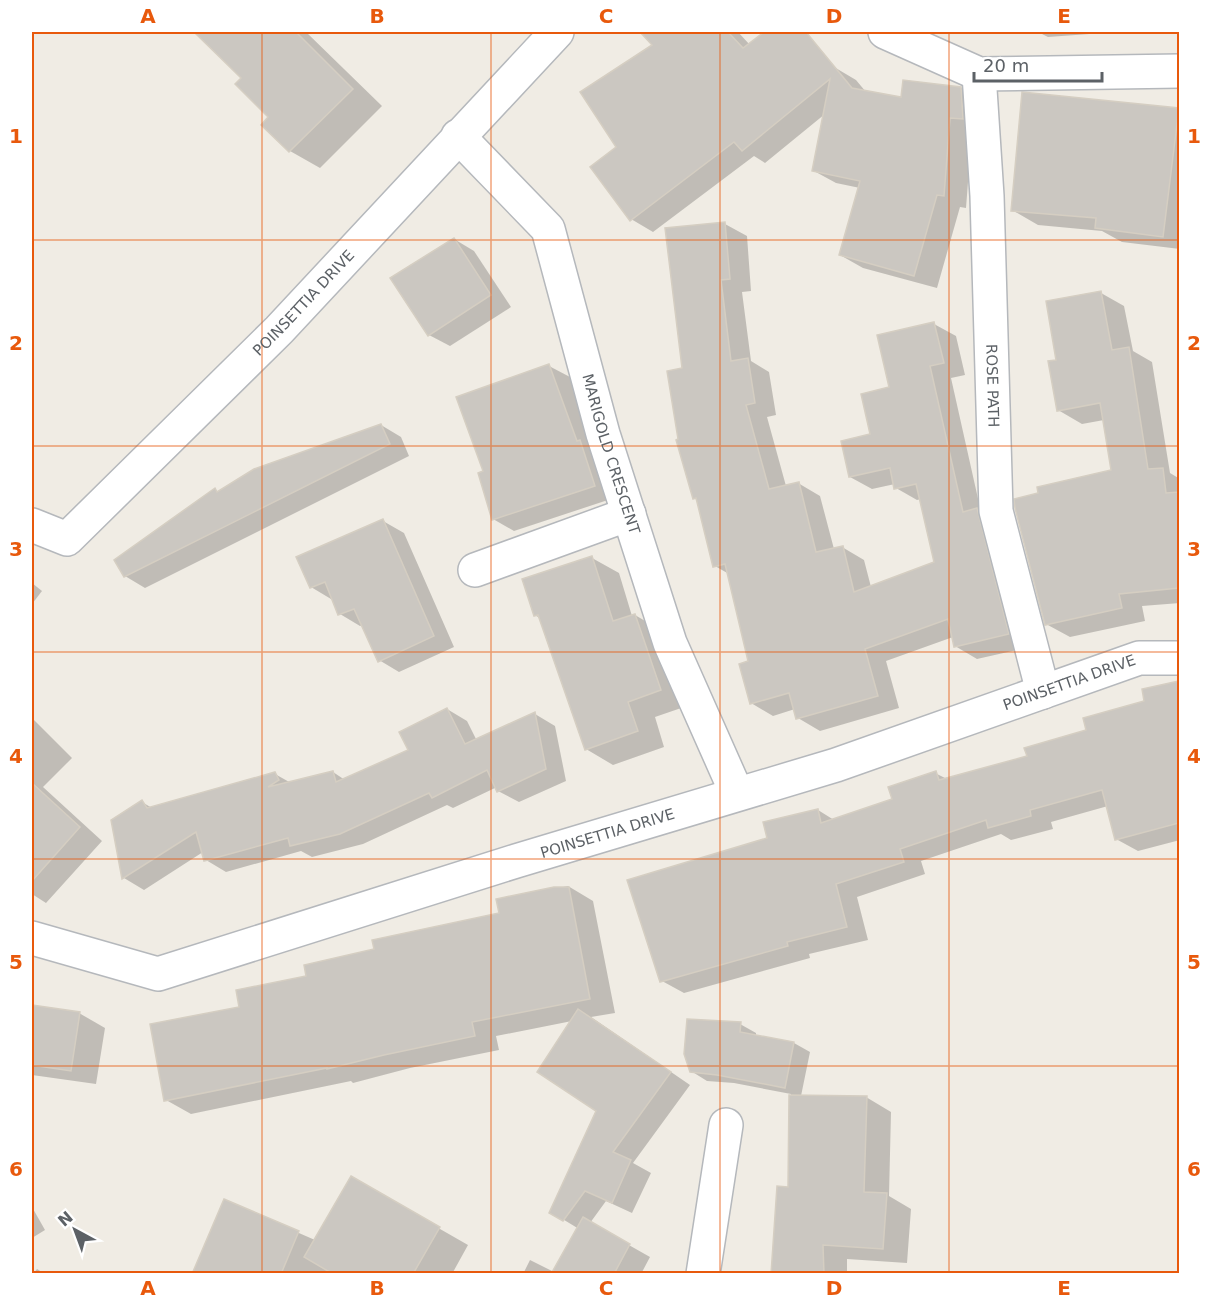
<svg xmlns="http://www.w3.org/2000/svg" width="1211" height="1305" viewBox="0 0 1211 1305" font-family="'DejaVu Sans',sans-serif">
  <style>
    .shadow { fill: #0003 }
    .building { fill: #cbc7c1; stroke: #d5cec2; stroke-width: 1.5 }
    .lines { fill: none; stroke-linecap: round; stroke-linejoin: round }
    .street-casing { stroke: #b5b8bc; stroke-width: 36 }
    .street { stroke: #fff; stroke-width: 33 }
    .grid { fill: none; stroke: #e8590c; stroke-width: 1.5; stroke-opacity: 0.55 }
    .labels { text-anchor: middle; stroke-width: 4.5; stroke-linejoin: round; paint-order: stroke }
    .street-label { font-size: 15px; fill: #5c6166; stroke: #fff }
    .neatline { fill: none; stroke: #e8590c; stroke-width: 2 }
    .grid-label { font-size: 20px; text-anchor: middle; font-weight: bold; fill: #e8590c }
  </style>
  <rect width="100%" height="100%" fill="#f0ece4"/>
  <!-- shadow -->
  <g class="shadow">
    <path d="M 214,32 L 306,32 L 382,106 L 320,168 L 290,151 L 263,125 L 270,117 Z"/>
    <path d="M 642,32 L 738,32 L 750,45 L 834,67 L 856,80 L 866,92 L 902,99 L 961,88 L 983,101 L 972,130 L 966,208 L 960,207 L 937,288 L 863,268 L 840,255 L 860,188 L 836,183 L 814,171 L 825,114 L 765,163 L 754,156 L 653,232 L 631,219 L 618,147 L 654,45 Z"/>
    <path d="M 1038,32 L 1117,32 L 1048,37 Z"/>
    <path d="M 1179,109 L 1180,249 L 1122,242 L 1102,231 L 1038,225 L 1012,210 Z"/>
    <path d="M 725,224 L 747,236 L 751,291 L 742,292 L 751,361 L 769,372 L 776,415 L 767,417 L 786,486 L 798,483 L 820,496 L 834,549 L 842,547 L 864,560 L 871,587 L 936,563 L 921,499 L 917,500 L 896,488 L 895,484 L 872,489 L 850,477 L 872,435 L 891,388 L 934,324 L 956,336 L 965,375 L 951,378 L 981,512 L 1030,647 L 977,659 L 955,646 L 953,637 L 886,661 L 899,708 L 820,731 L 798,718 L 795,709 L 773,716 L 751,703 L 750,662 L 729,574 L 715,566 L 698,500 L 694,498 L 684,370 Z"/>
    <path d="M 454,239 L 474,251 L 511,307 L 450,346 L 429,335 Z"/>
    <path d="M 1101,293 L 1124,306 L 1133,351 L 1152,362 L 1170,473 L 1180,479 L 1180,603 L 1142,606 L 1145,621 L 1070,637 L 1046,624 L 1113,472 L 1104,420 L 1082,424 L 1058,410 L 1058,361 Z"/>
    <path d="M 549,366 L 570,377 L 614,498 L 514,531 L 493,519 Z"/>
    <path d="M 381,425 L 401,437 L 409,456 L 145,588 L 125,576 L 215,490 L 219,493 Z"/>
    <path d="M 383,521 L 404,533 L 454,647 L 399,672 L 379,660 L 363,625 L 360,626 L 340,614 L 333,598 L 331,599 L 311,587 Z"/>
    <path d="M 592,558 L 619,573 L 632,616 L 635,615 L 662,631 L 687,706 L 655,717 L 664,747 L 613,765 L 586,749 L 541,619 L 535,615 Z"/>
    <path d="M 32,583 L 42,591 L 32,604 Z"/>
    <path d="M 1180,682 L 1180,840 L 1138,851 L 1116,839 L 1108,806 L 1051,822 L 1053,829 L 1011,840 L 1001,834 L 921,861 L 925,874 L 857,897 L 868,940 L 809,954 L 810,958 L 684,993 L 662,981 L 769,839 L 818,810 L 834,820 L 894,800 L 935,773 L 947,779 L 1028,757 L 1088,731 L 1146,702 L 1144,690 Z"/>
    <path d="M 447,709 L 467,721 L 477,741 L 535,714 L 555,726 L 566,781 L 519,802 L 498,791 L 497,787 L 453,808 L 447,805 L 363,844 L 312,857 L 301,851 L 226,872 L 206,860 L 203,852 L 144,890 L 124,878 L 113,821 L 142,802 L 152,808 L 275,774 L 291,783 L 333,772 L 345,780 L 410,751 Z"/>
    <path d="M 32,718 L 72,758 L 43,787 L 102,841 L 46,903 L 32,894 Z"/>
    <path d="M 568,886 L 593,901 L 615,1013 L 591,1017 L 690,1085 L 633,1163 L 651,1173 L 632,1213 L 606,1201 L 590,1223 L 650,1257 L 641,1274 L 523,1274 L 530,1260 L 554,1272 L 579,1229 L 551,1212 L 598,1110 L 572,1021 L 496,1036 L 499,1050 L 410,1068 L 353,1083 L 351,1081 L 191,1114 L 166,1100 L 241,1008 L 375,950 L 501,914 L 498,900 Z"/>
    <path d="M 32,1007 L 79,1013 L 105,1028 L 96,1084 L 32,1075 Z"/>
    <path d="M 740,1024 L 756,1033 L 756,1036 L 794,1043 L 810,1052 L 801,1096 L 866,1097 L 891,1112 L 889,1196 L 911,1209 L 907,1263 L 847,1259 L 847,1274 L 774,1274 L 789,1188 L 791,1094 L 734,1083 L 707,1081 L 691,1071 Z"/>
    <path d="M 351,1178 L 468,1245 L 452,1274 L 193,1274 L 225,1201 L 315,1240 Z"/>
    <path d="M 32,1207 L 45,1230 L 32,1238 Z"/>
    <path d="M 37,1269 L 45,1274 L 33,1274 Z"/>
  </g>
  <!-- building -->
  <g class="building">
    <path d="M 194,32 L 296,32 L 353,89 L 289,152 L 261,125 L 268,117 L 235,84 L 241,78 Z"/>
    <path d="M 640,32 L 728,32 L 743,48 L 764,32 L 806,32 L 852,88 L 901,97 L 903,80 L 961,87 L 963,119 L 950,118 L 944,196 L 937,195 L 914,276 L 839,255 L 860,181 L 812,171 L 830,79 L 742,151 L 734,142 L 630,221 L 590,167 L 616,147 L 580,92 L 652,45 Z"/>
    <path d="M 1022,92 L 1179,108 L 1163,237 L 1095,228 L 1096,218 L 1011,211 Z"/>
    <path d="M 725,222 L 730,279 L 721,280 L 731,361 L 748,358 L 755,403 L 746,405 L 769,489 L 799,482 L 816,552 L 843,546 L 854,592 L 934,562 L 916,484 L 894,489 L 890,468 L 849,477 L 841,441 L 870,434 L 861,394 L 889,387 L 877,335 L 934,322 L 944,363 L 930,366 L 963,512 L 977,508 L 1009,634 L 954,647 L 948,619 L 865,649 L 878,696 L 796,719 L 789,693 L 750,704 L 739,664 L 748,661 L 725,564 L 713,567 L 696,498 L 693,499 L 676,440 L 678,439 L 667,371 L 682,368 L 665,228 Z"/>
    <path d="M 454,238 L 491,295 L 428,336 L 390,278 Z"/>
    <path d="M 1101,291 L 1112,350 L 1129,347 L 1148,469 L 1163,468 L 1166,493 L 1179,492 L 1179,588 L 1119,594 L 1122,608 L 1045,625 L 1015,508 L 1014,499 L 1038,493 L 1037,487 L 1111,470 L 1100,403 L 1057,411 L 1048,361 L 1056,360 L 1046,301 Z"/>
    <path d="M 549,364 L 577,441 L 580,440 L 595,486 L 492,520 L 478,473 L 483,471 L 456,397 Z"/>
    <path d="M 381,424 L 390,444 L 124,577 L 114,560 L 215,488 L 217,492 L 254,469 Z"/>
    <path d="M 383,519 L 434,636 L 378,662 L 354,609 L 338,615 L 325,582 L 310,588 L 296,557 Z"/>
    <path d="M 592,556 L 613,621 L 635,614 L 661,690 L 628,702 L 638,731 L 585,750 L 538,615 L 534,616 L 522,579 Z"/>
    <path d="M 1179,681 L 1179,823 L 1115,840 L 1102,790 L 1030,810 L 1031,816 L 988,828 L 986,820 L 900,849 L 904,862 L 836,884 L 847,927 L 787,942 L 788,946 L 660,982 L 627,880 L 767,838 L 763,822 L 818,809 L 821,823 L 892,799 L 888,787 L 936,771 L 939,780 L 1027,756 L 1024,748 L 1086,730 L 1083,718 L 1144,701 L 1142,689 Z"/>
    <path d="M 447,708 L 465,744 L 535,712 L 546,769 L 497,792 L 487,770 L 432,798 L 429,793 L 340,834 L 290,846 L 288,838 L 204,861 L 196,832 L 122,879 L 111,820 L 142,800 L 147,808 L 275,772 L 279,780 L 268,787 L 333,771 L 336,782 L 408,750 L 399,732 Z"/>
    <path d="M 32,783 L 80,827 L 32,881 Z"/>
    <path d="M 554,887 L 569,887 L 590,999 L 472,1022 L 475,1036 L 384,1055 L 327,1069 L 327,1068 L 164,1101 L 150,1024 L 239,1007 L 236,990 L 306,976 L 304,965 L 374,949 L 372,940 L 499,913 L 496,899 Z"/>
    <path d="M 32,1005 L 80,1012 L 71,1071 L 32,1065 Z"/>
    <path d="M 578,1009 L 671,1072 L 613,1152 L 631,1160 L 612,1203 L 585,1191 L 563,1221 L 549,1213 L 596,1111 L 537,1072 Z"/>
    <path d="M 687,1019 L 741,1022 L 740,1032 L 794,1042 L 785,1088 L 717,1075 L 690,1072 L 684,1054 Z"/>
    <path d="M 789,1095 L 867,1096 L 864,1192 L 887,1193 L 883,1249 L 823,1245 L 824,1274 L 771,1274 L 777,1186 L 788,1187 Z"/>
    <path d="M 351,1176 L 440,1227 L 413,1274 L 333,1274 L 304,1257 Z"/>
    <path d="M 224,1199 L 299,1231 L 281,1274 L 192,1274 Z"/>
    <path d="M 583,1217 L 630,1244 L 614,1274 L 551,1274 Z"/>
  </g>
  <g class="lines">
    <!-- street casing -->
    <g class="street-casing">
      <g id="street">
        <path d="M 885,32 L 979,74 L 1180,71"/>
        <path id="s1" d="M 979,74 L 987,196 L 996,511 L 1043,692"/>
        <path id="s2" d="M 458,136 L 548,229 L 603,434 L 670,643 L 737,794"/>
        <path id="s3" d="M 32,525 L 67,539 L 279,330 L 557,32"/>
        <path d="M 475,570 L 629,514"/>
        <path id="s4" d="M 32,938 L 158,974 L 516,861 L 836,765 L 1139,658 L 1180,658"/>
        <path d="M 703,1274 L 726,1125"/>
      </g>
    </g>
    <!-- street -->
    <use href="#street" class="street"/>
  </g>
  <!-- grid -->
  <path class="grid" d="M 262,32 L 262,1274M 491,32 L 491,1274M 720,32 L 720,1274M 949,32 L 949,1274M 32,240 L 1180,240M 32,446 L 1180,446M 32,652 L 1180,652M 32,859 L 1180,859M 32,1066 L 1180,1066"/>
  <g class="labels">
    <!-- street labels -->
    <g class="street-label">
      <text dy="5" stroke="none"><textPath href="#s3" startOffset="372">POINSETTIA DRIVE</textPath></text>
      <text dy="5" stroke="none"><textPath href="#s1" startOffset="312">ROSE PATH</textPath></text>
      <text dy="5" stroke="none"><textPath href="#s2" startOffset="363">MARIGOLD CRESCENT</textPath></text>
      <text dy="5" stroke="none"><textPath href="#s4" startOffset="1088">POINSETTIA DRIVE</textPath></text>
      <text dy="5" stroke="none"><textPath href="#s4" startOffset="602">POINSETTIA DRIVE</textPath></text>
    </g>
  </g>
  <!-- border -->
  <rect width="1211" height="1305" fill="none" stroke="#ffffff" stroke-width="66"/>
  <!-- north arrow -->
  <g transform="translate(75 1230) rotate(319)" stroke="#ffffff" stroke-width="4.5" paint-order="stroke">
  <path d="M0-4.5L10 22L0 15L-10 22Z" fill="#5c6166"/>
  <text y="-9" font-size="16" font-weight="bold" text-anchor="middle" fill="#5c6166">N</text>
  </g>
  <!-- scale -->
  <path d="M974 72v9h128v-9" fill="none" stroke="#5c6166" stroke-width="3"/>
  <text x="983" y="72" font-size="18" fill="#5c6166" stroke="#ffffff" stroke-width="4.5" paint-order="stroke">20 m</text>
  <rect x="33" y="33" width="1145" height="1239" class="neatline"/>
  <g class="grid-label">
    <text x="148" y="23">A</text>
    <text x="377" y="23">B</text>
    <text x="606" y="23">C</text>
    <text x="834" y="23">D</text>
    <text x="1064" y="23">E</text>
    <text x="16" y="143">1</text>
    <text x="1194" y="143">1</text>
    <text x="16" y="350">2</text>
    <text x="1194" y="350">2</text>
    <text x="16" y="556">3</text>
    <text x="1194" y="556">3</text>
    <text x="16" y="763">4</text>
    <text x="1194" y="763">4</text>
    <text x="16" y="969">5</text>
    <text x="1194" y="969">5</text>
    <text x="16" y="1176">6</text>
    <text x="1194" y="1176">6</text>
    <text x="148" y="1295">A</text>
    <text x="377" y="1295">B</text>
    <text x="606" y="1295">C</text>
    <text x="834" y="1295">D</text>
    <text x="1064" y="1295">E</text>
  </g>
</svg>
